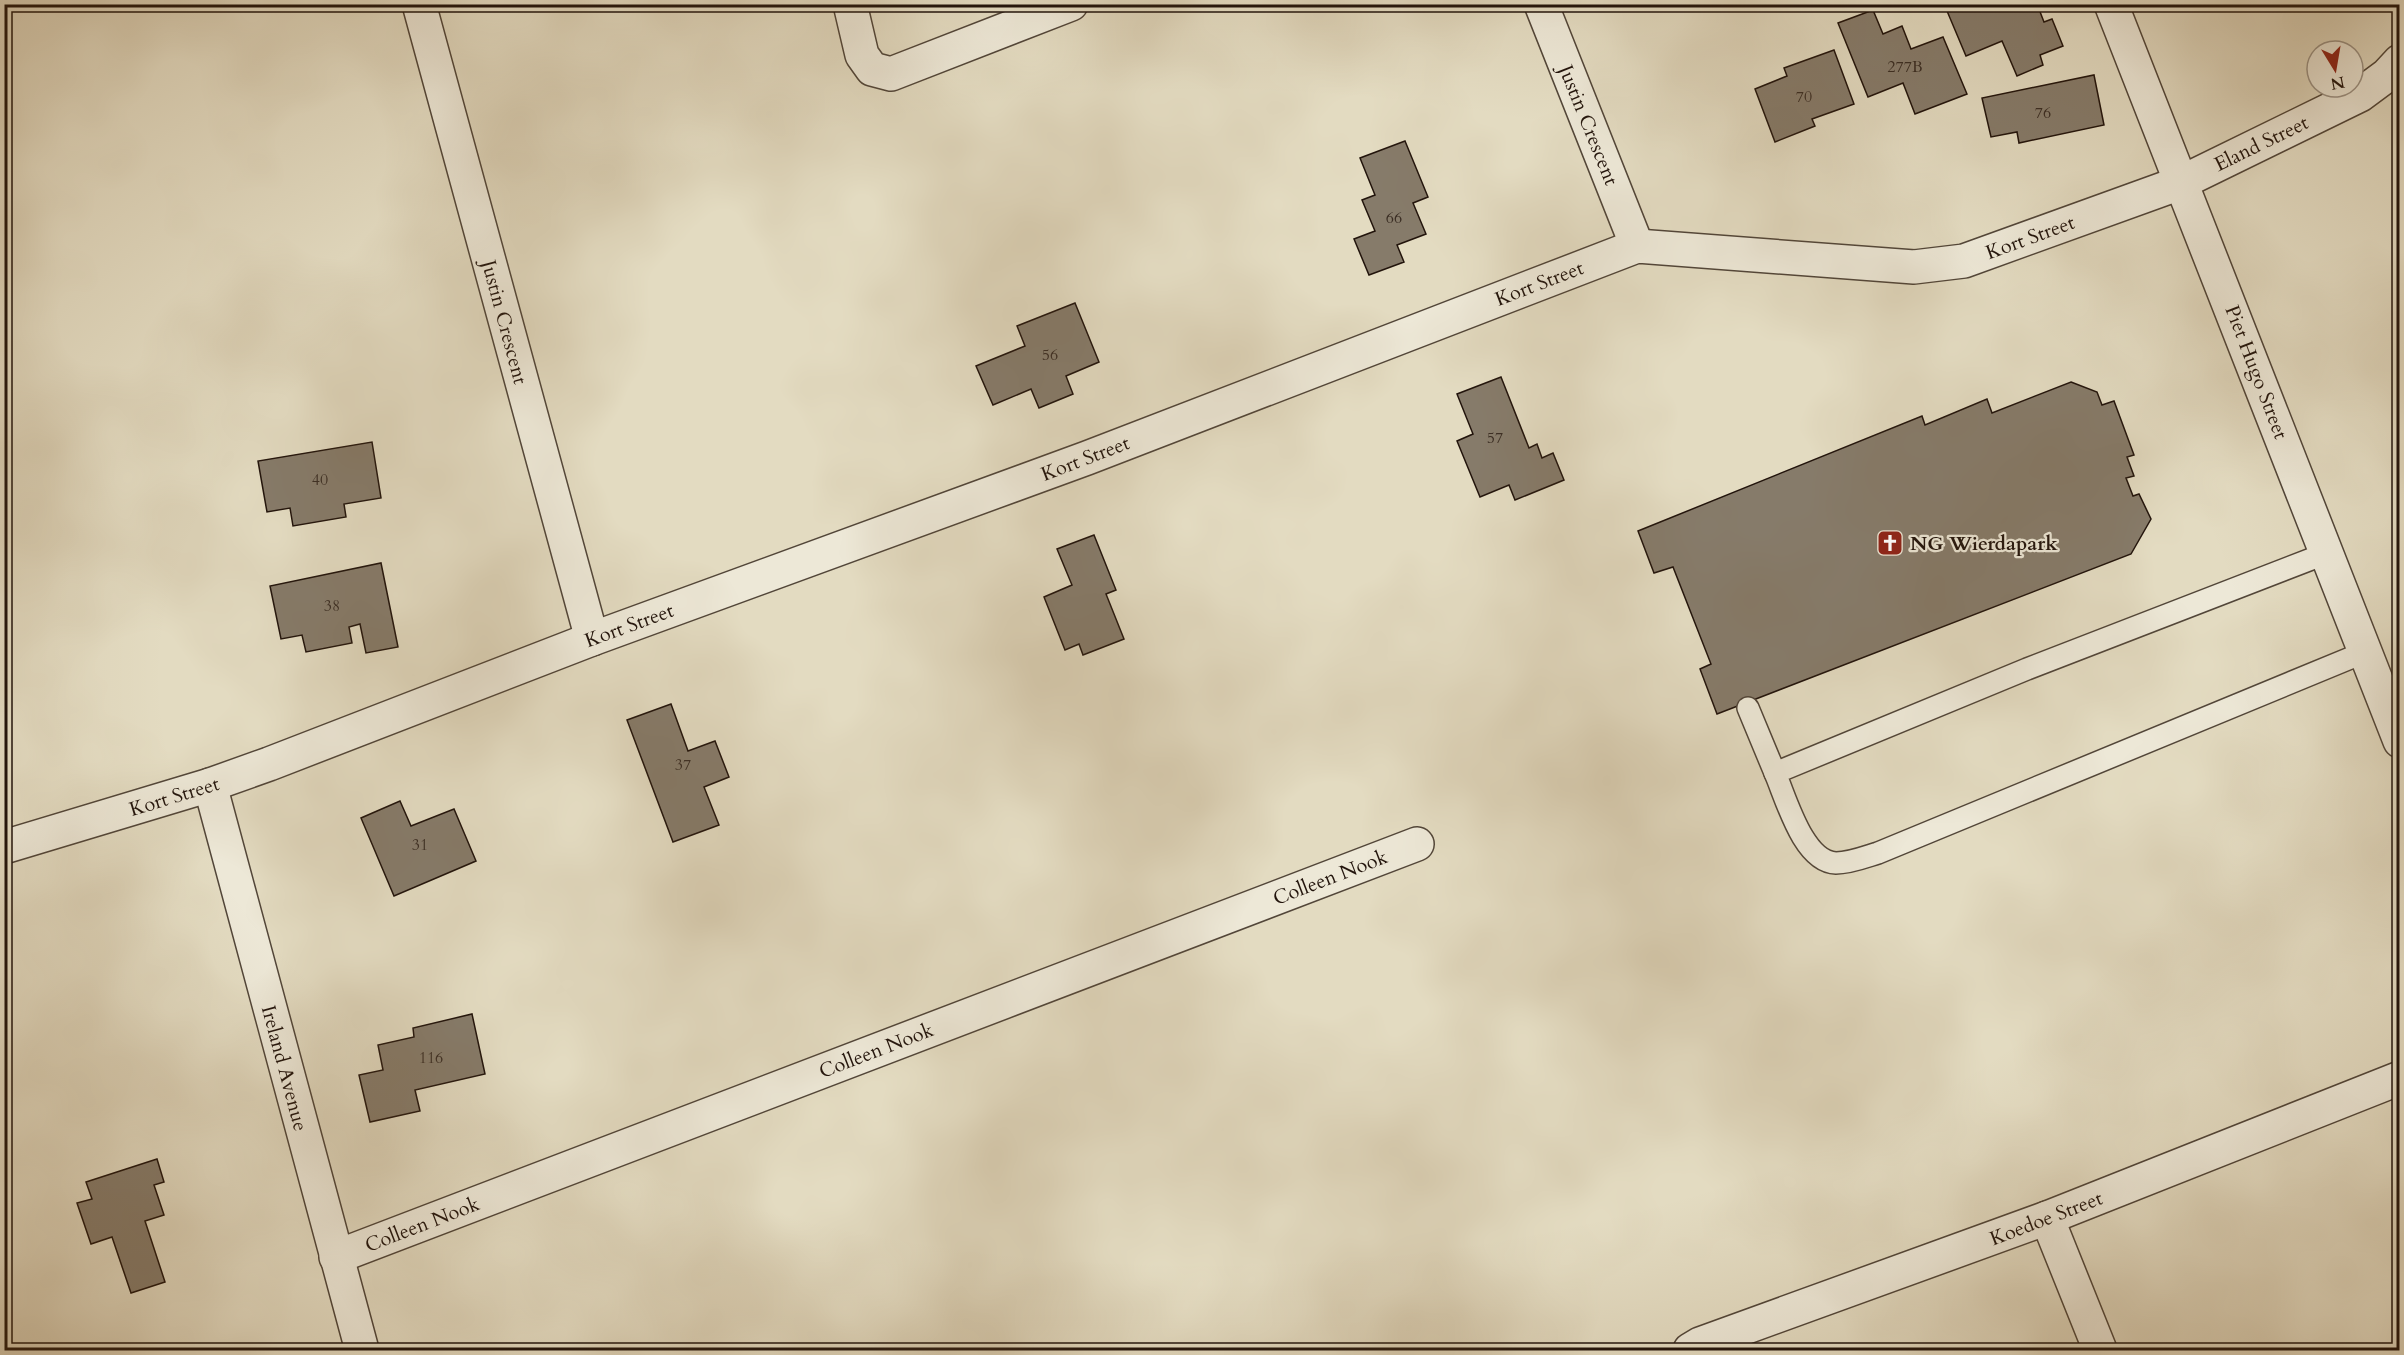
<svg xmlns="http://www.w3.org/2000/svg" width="2404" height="1355" viewBox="0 0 2404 1355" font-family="Cardo,serif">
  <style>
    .building { fill: #867b6a; stroke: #22140c; stroke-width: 1.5 }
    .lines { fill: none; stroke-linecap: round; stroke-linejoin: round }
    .service-casing { stroke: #524639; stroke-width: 24 }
    .minor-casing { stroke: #524639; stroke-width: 36 }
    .service { stroke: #ede8d7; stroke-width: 21 }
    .minor { stroke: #ede8d7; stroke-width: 33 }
    .labels { text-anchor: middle; stroke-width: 4.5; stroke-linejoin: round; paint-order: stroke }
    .number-label { font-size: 16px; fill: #3b2e24 }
    .street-label { font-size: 20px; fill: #22140c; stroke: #ede8d7 }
    .poi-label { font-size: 20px; font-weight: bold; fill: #22140c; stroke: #ede8d7; text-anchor: start }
  </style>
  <rect width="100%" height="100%" fill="#e3dbc1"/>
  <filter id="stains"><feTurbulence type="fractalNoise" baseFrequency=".00333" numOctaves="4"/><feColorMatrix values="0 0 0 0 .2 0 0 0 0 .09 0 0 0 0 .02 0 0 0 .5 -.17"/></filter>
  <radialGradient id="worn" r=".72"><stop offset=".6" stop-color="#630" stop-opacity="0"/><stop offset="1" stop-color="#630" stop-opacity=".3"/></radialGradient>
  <!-- building -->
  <g class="building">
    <path d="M 1955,4 L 2037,4 L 2044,22 L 2052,19 L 2063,46 L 2040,55 L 2043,65 L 2017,76 L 2002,41 L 1966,56 L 1947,11 L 1956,7 Z"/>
    <path d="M 1873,10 L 1883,34 L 1902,26 L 1911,49 L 1943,37 L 1967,94 L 1915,114 L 1903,83 L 1868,97 L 1838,23 Z"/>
    <path d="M 1834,50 L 1854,104 L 1812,119 L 1815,126 L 1775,142 L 1755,89 L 1787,76 L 1784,68 Z"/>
    <path d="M 2094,75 L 2104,125 L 2019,143 L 2017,132 L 1991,137 L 1982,98 Z"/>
    <path d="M 1405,141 L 1428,197 L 1413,203 L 1426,234 L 1397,245 L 1404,262 L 1369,275 L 1354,239 L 1375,231 L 1362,200 L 1375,195 L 1360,158 Z"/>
    <path d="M 1075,303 L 1099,362 L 1066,376 L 1073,394 L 1039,408 L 1031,389 L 993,405 L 976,366 L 1025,346 L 1017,326 Z"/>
    <path d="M 1501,377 L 1529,448 L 1537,444 L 1542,458 L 1553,453 L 1564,480 L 1515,500 L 1509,485 L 1480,497 L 1457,441 L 1473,434 L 1457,394 Z"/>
    <path d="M 2071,382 L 2097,392 L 2102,405 L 2114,401 L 2134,455 L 2127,457 L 2134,476 L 2126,478 L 2133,496 L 2139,494 L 2151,519 L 2131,554 L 1717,714 L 1700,669 L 1711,664 L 1673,567 L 1654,573 L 1638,531 L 1922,416 L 1925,425 L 1987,399 L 1992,413 Z"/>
    <path d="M 372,442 L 381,498 L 344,504 L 346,517 L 293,526 L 290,508 L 267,512 L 258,461 Z"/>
    <path d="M 1094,535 L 1116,590 L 1106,594 L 1124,639 L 1083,655 L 1079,644 L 1065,650 L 1044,597 L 1072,585 L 1057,549 Z"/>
    <path d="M 381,563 L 398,647 L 366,653 L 360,624 L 349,627 L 352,643 L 306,652 L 302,635 L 281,639 L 270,586 Z"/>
    <path d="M 671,704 L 688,751 L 715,741 L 729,777 L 704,787 L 719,825 L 673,842 L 627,720 Z"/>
    <path d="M 400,801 L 411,826 L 454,809 L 476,861 L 394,896 L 361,818 Z"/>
    <path d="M 472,1014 L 485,1074 L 415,1090 L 420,1111 L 370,1122 L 359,1075 L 383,1070 L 378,1045 L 414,1037 L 413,1028 Z"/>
    <path d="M 157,1159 L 164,1182 L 154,1185 L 164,1215 L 145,1221 L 165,1282 L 131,1293 L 112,1237 L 91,1244 L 77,1203 L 92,1199 L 86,1182 Z"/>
  </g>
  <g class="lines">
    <!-- service casing -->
    <g class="service-casing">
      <g id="service">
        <path d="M 2327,553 L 2027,669 L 1775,773 C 1786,798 1803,862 1836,863 C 1850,863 1865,857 1878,853 L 2365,652"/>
        <path d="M 1748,708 L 1775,773"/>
      </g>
    </g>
    <!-- minor casing -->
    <g class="minor-casing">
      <g id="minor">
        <path d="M 419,4 L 592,639"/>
        <path d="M 850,4 L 862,55 L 872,69 L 891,74 L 1071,4"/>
        <path d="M 1541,4 L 1637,246"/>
        <path d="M 2111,4 L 2400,741"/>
        <path d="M 210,785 L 362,1350"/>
        <path d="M 4,847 L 210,785 L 269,764 L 592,639 L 1087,458 L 1637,246 L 1914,267 L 1964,261 L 2180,183 L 2360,95 L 2387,75 L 2400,61"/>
        <path d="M 2047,1218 L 2100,1350"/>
        <path d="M 336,1257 L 1417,844"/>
        <path d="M 1690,1350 L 1700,1344 L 2047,1218 L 2400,1078"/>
      </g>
    </g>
    <!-- service -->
    <use href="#service" class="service"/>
    <!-- minor -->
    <use href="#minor" class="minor"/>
  </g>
  <!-- icons -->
  <defs>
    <g id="church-square" transform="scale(1.35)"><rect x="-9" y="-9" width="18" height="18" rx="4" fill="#8f2418" stroke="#ede8d7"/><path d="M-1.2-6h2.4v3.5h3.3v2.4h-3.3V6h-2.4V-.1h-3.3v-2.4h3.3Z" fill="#fff"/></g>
  </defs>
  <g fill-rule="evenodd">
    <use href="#church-square" x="1890" y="543"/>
  </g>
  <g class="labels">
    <!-- number labels -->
    <g class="number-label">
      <text x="1905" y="72">277B</text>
      <text x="1804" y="102">70</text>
      <text x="2043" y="118">76</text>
      <text x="1394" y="223">66</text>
      <text x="1050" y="360">56</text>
      <text x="1495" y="443">57</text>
      <text x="320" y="485">40</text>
      <text x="332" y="611">38</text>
      <text x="683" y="770">37</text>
      <text x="420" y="850">31</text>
      <text x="431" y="1063">116</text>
    </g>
    <!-- street labels -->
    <g class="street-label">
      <text transform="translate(1589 125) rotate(68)" y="7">Justin Crescent</text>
      <text transform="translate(2261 143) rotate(-26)" y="7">Eland Street</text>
      <text transform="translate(2030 237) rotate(-20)" y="7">Kort Street</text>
      <text transform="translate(1539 283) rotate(-21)" y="7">Kort Street</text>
      <text transform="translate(505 322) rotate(75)" y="7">Justin Crescent</text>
      <text transform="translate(2257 372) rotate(69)" y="7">Piet Hugo Street</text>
      <text transform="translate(1085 458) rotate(-21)" y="7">Kort Street</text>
      <text transform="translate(629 625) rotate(-20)" y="7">Kort Street</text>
      <text transform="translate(174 796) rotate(-17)" y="7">Kort Street</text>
      <text transform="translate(1330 877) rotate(-21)" y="7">Colleen Nook</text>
      <text transform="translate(876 1050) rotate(-21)" y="7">Colleen Nook</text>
      <text transform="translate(285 1068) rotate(75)" y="7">Ireland Avenue</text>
      <text transform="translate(2046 1218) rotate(-21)" y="7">Koedoe Street</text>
      <text transform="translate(422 1224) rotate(-21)" y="7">Colleen Nook</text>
    </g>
    <!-- poi labels -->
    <g class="poi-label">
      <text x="1910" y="550">NG Wierdapark</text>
    </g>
  </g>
  <!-- margin -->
  <rect width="2404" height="1355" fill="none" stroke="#e3dbc1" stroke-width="24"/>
  <rect x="6" y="6" width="2392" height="1343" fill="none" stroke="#22140c" stroke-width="3"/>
  <rect x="12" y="12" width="2380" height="1331" fill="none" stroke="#22140c" stroke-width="1.5"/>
  <!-- north arrow -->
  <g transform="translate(2335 69) rotate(169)"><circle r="28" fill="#ede8d7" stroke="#9c9386" stroke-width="1.5"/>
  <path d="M0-4.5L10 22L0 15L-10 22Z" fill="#8f2418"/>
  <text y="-9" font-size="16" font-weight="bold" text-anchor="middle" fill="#22140c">N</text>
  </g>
  <rect width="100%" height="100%" filter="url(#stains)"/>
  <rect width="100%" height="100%" fill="url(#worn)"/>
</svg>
